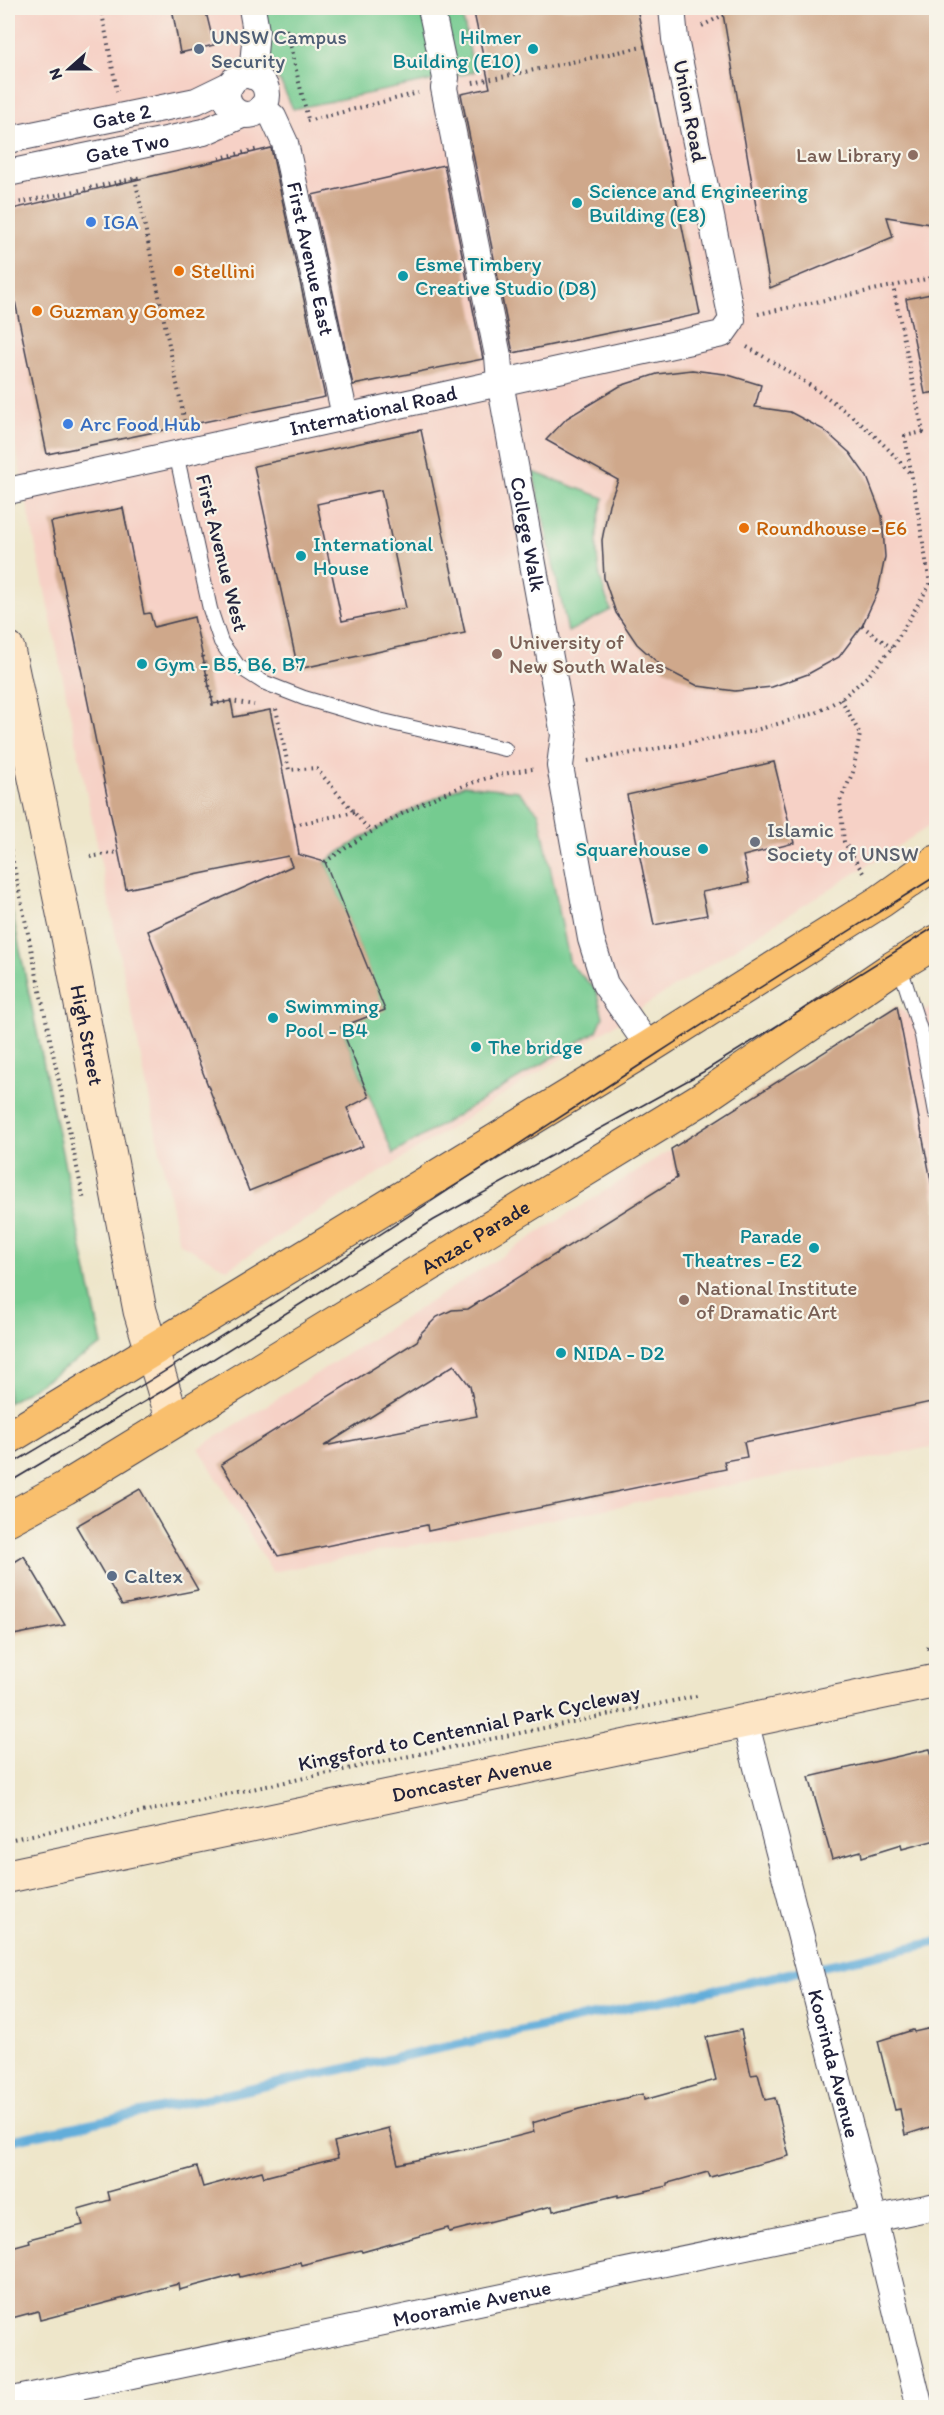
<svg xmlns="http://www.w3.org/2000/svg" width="944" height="2415" viewBox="0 0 944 2415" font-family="Itim,sans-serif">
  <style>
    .built { fill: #f6d1c6 }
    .green { fill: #74cb90; stroke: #4b7666; stroke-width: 1.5 }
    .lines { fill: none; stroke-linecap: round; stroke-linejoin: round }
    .stream { stroke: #62adda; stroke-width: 9 }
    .building { fill: #cfa88b; fill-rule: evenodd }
    .lane-casing { stroke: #413f50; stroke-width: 16 }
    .street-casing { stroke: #413f50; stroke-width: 28 }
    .secondary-casing { stroke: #413f50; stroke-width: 35 }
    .primary-casing { stroke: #413f50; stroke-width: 35 }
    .path { stroke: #413f50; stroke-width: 4; stroke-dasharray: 1.5 4.5; stroke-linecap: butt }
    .lane { stroke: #fff; stroke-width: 14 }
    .street { stroke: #fff; stroke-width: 26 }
    .secondary { stroke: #fde5c5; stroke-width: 33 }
    .primary { stroke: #f9bf6d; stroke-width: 33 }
    .tram { stroke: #22223b; stroke-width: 1.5 }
    .service-dot { fill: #5c6f8a; stroke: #f7f3e8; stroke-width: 2 }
    .culture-dot { fill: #0f9aa8; stroke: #f7f3e8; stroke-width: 2 }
    .education-dot { fill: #8d6e63; stroke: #f7f3e8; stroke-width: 2 }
    .shop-dot { fill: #3f7fe0; stroke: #f7f3e8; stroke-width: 2 }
    .food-dot { fill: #e8710a; stroke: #f7f3e8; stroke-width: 2 }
    .worship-dot { fill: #6b7280; stroke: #f7f3e8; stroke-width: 2 }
    .labels { text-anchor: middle; stroke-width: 4.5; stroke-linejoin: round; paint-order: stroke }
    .service-label { font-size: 21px; fill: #4e5e75; stroke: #f7f3e8; text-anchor: start }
    .culture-label { font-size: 21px; fill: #0d838f; stroke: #f7f3e8; text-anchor: start }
    .street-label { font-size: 21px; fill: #22223b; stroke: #f7f3e8 }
    .education-label { font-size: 21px; fill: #785e54; stroke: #f7f3e8; text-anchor: start }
    .shop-label { font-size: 21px; fill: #366cbe; stroke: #f7f3e8; text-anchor: start }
    .food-label { font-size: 21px; fill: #c56008; stroke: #f7f3e8; text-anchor: start }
    .worship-label { font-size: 21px; fill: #5b616d; stroke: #f7f3e8; text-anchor: start }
  </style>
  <rect width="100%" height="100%" fill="#f7f3e8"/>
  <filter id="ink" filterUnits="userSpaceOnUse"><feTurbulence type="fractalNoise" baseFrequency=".0167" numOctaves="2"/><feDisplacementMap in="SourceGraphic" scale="12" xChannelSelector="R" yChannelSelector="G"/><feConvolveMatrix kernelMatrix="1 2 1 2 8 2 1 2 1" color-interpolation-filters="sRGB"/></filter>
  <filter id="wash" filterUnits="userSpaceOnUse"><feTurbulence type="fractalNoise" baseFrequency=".008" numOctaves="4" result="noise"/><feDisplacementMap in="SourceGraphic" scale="24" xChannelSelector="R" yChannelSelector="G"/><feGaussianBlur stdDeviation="1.35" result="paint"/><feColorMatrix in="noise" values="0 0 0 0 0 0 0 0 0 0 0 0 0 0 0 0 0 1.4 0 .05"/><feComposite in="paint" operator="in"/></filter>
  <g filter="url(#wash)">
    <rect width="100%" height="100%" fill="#eee6ca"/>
    <!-- built -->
    <g class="built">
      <path d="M 8,8 L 936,8 L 936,822 L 227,1269 L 179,1243 L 8,411 Z"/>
      <path d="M 936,1003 L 936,1446 L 272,1572 L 199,1448 L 897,1006 L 913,1019 Z"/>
    </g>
    <!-- green -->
    <g class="green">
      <path d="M 261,8 L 461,8 L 474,72 L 293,109 L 281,83 L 266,65 L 261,50 Z"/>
      <path d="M 533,472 L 604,498 C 592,536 595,573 611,610 L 568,632 Z"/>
      <path d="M 464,785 L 518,791 L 539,813 L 570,964 L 596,990 L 603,1017 L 597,1031 L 393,1154 L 341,1027 L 384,1009 L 325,862 C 370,831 414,807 464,785 Z"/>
      <path d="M 8,892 L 102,1345 L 8,1403 Z"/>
    </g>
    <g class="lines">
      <!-- stream -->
      <path class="stream" d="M 8,2141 L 936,1942"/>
    </g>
    <g id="blocks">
      <!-- building -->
      <g class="building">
        <path d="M 172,8 L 205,8 L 214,45 L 180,53 Z"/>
        <path d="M 473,8 L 637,8 L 700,314 L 513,353 L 461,94 L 490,88 Z"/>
        <path d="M 722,8 L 936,8 L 936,225 L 887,217 L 893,237 L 770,288 Z"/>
        <path d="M 271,148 L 325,397 L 47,454 L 11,282 L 8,283 L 8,210 Z"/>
        <path d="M 444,165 L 483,359 L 353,385 L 312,195 Z"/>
        <path d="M 936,293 L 936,392 L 925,394 L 906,299 Z"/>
        <path d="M 692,370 L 725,374 L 761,385 L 755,407 L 790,412 L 824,430 L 850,453 L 867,477 L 882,516 L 885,557 L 878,591 L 862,626 L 839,657 L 808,674 L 772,687 L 735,691 L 698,686 L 665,669 L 637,644 L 616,613 L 604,578 L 602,540 L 609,504 L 618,480 L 546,440 L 567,418 L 620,386 L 657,374 Z"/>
        <path d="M 421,430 L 465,633 L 298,669 L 254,466 ZM 381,490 L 406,608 L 342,621 L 317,504 Z"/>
        <path d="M 123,508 L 144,614 L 150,613 L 154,627 L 194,617 L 213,704 L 231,701 L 234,717 L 270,710 L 294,825 L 299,854 L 297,854 L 325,862 L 385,1010 L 341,1027 L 369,1097 L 347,1108 L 363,1146 L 249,1191 L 148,931 L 292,866 L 288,856 L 126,889 L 51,522 Z"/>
        <path d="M 774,762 L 794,843 L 743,856 L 749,883 L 702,892 L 707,915 L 654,925 L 627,795 Z"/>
        <path d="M 897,1006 L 936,1206 L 936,1401 L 744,1442 L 747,1457 L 724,1461 L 726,1469 L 428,1531 L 427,1525 L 278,1556 L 221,1464 L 417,1341 L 421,1333 L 437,1317 L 452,1310 L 468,1309 L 677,1178 L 671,1149 ZM 454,1365 L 470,1386 L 477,1416 L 324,1446 Z"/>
        <path d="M 140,1489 L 198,1590 L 122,1605 L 76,1526 Z"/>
        <path d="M 24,1556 L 65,1625 L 8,1636 L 8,1566 Z"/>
        <path d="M 930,1749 L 936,1770 L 936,1840 L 902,1849 L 901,1845 L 862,1857 L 861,1851 L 832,1859 L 809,1777 Z"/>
        <path d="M 932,2028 L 936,2047 L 936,2125 L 905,2135 L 900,2109 L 895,2110 L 878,2041 L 913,2030 L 914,2032 Z"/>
        <path d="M 741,2030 L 751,2075 L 758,2074 L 765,2100 L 775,2098 L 789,2156 L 710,2177 L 708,2172 L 668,2183 L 668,2186 L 618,2197 L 618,2195 L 553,2211 L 552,2206 L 449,2232 L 448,2228 L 362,2252 L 361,2250 L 301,2265 L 300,2262 L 240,2277 L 239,2274 L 179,2290 L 178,2284 L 40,2320 L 38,2311 L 8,2319 L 8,2248 L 30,2242 L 29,2239 L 83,2225 L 78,2209 L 110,2200 L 108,2192 L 197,2167 L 203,2187 L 262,2171 L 264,2177 L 338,2158 L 334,2142 L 389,2128 L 398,2164 L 479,2146 L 534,2132 L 532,2123 L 579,2109 L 643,2094 L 644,2100 L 716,2080 L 706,2037 Z"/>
      </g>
    </g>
  </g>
  <g filter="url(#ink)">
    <use href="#blocks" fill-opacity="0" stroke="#413f50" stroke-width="1.5"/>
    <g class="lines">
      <!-- lane casing -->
      <g class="lane-casing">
        <g id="lane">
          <path d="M 176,453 L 210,609 L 221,642 L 238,666 L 263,682 L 304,698 L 379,720 L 505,749"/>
          <path d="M 899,964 L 922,1036 L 936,1113"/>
        </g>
      </g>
      <!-- street casing -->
      <g class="street-casing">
        <g id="street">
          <path d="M 252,8 L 256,31 L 252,76"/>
          <path id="s1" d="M 431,8 L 446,78 L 444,88 L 498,356 L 500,382 L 564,735 L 560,766 L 591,939 L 605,984 L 649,1047"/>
          <circle cx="247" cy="95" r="20"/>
          <path id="s2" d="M 262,107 L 273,117 L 285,143 L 345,416"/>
          <path id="s3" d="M 8,140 L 196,101 L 231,84"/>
          <path id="s4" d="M 8,173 L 204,132 L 242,115"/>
          <path id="s5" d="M 8,491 L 722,334 L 732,320 L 675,39 L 672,8"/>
          <path id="s6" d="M 745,1721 L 874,2219 L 920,2408"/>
          <path id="s7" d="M 8,2401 L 936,2206"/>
        </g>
      </g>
      <!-- secondary casing -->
      <g class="secondary-casing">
        <g id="secondary">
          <path id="s8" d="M 8,649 L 68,937 L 140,1311 L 173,1421"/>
          <path id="s9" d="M 8,1876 L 936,1681"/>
        </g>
      </g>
      <!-- primary casing -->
      <g class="primary-casing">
        <g id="primary">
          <path d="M 8,1438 L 649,1047 L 881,901 L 936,862"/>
          <path id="s10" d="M 8,1519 L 65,1488 L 701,1099 L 891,969 L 936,942"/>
        </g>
      </g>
      <!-- path -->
      <g class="path">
        <path d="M 101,8 L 117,91"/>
        <path d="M 702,26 L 723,15"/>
        <path d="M 286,29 L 308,119"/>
        <path d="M 473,83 L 647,46"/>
        <path d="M 307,121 L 418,93"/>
        <path d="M 219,158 L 259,149"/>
        <path d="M 135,178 L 185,423"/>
        <path d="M 8,205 L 142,177"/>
        <path d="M 758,314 L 936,277"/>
        <path d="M 747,347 C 806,380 868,421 911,475"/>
        <path d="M 862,626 L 892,648"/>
        <path d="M 203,656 L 213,704 L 231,701 L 254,705"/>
        <path d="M 841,699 L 860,734 L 853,772 L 840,801 L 844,842 L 865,876"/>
        <path d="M 276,709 L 289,770 L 316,768 L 370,831"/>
        <path d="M 588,761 L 749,732 L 816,713 L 841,699 L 869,675 L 892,648 L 930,584 L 905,436 L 923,432 L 893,286"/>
        <path d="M 294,825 L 354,812"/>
        <path d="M 8,838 L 84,1201"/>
        <path d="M 90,857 L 118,852"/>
        <path d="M 325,862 C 388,819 456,778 533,769"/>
        <path d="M 927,1648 L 936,1646"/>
        <path d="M 8,1840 L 697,1696"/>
      </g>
      <!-- lane -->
      <use href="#lane" class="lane"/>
      <!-- street -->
      <use href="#street" class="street"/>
      <!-- secondary -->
      <use href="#secondary" class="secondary"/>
      <!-- primary -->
      <use href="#primary" class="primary"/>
      <!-- tram -->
      <g class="tram">
        <path d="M 8,1466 C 229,1336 442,1194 657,1054 C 749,994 843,935 936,876"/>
        <path d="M 8,1483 L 164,1390 L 434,1220 L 703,1072 L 936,926"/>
      </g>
    </g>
  </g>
  <!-- markers -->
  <g class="service-dot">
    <circle cx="199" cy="49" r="6"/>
    <circle cx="112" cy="1576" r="6"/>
  </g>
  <g class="culture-dot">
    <circle cx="533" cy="49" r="6"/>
    <circle cx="577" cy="203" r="6"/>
    <circle cx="403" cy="276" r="6"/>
    <circle cx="301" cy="556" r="6"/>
    <circle cx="142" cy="664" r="6"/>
    <circle cx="703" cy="849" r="6"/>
    <circle cx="273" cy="1018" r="6"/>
    <circle cx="476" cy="1047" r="6"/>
    <circle cx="814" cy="1248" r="6"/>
    <circle cx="561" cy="1353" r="6"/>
  </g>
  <g class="education-dot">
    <circle cx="913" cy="155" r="6"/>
    <circle cx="497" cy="654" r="6"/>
    <circle cx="684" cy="1300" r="6"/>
  </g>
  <g class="shop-dot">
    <circle cx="91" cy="222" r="6"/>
    <circle cx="68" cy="424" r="6"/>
  </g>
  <g class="food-dot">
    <circle cx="179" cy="271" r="6"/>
    <circle cx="37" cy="311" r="6"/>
    <circle cx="744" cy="528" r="6"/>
  </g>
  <circle class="worship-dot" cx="755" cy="842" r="6"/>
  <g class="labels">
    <!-- service labels -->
    <g class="service-label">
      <text x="211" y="44">UNSW Campus<tspan x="211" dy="24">Security</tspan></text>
      <text x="124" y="1583">Caltex</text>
    </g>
    <!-- culture labels -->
    <g class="culture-label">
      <text x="521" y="44" text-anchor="end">Hilmer<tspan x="521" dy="24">Building (E10)</tspan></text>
      <text x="589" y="198">Science and Engineering<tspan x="589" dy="24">Building (E8)</tspan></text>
      <text x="415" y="271">Esme Timbery<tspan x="415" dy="24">Creative Studio (D8)</tspan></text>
      <text x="313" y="551">International<tspan x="313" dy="24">House</tspan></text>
      <text x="154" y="671">Gym - B5, B6, B7</text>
      <text x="691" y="856" text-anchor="end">Squarehouse</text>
      <text x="285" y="1013">Swimming<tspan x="285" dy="24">Pool - B4</tspan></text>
      <text x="488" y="1054">The bridge</text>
      <text x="802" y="1243" text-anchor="end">Parade<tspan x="802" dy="24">Theatres - E2</tspan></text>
      <text x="573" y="1360">NIDA - D2</text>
    </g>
    <!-- street labels -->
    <g class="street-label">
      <text transform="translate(690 111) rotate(79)" y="7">Union Road</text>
      <text dy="7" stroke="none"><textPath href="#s3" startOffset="116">Gate 2</textPath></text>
      <text dy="7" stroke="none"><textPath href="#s4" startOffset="122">Gate Two</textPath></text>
      <text dy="7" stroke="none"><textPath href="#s2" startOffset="162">First Avenue East</textPath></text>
      <text dy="7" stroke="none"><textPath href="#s5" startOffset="374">International Road</textPath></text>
      <text dy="7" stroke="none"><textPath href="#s1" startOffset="536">College Walk</textPath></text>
      <text transform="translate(222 553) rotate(76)" y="7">First Avenue West</text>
      <text dy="7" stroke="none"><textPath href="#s8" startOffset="394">High Street</textPath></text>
      <text dy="7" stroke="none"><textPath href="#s10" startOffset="546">Anzac Parade</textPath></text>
      <text transform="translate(469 1728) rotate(-12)" y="7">Kingsford to Centennial Park Cycleway</text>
      <text dy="7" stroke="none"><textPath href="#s9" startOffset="474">Doncaster Avenue</textPath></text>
      <text dy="7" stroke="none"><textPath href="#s6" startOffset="354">Koorinda Avenue</textPath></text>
      <text dy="7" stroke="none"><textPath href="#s7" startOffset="474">Mooramie Avenue</textPath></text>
    </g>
    <!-- education labels -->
    <g class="education-label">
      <text x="901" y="162" text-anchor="end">Law Library</text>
      <text x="509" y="649">University of<tspan x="509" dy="24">New South Wales</tspan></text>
      <text x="696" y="1295">National Institute<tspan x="696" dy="24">of Dramatic Art</tspan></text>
    </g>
    <!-- shop labels -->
    <g class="shop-label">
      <text x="103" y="229">IGA</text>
      <text x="80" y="431">Arc Food Hub</text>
    </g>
    <!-- food labels -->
    <g class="food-label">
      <text x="191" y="278">Stellini</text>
      <text x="49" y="318">Guzman y Gomez</text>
      <text x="756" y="535">Roundhouse - E6</text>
    </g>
    <!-- worship labels -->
    <g class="worship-label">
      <text x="767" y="837">Islamic<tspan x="767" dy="24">Society of UNSW</tspan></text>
    </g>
  </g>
  <!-- margin -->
  <rect width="944" height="2415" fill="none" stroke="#f7f3e8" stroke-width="30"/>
  <!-- north arrow -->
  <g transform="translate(69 69) rotate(249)" stroke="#f7f3e8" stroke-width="4.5" paint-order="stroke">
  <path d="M0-4.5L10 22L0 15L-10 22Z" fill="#22223b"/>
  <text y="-9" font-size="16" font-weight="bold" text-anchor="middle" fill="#22223b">N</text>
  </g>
</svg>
